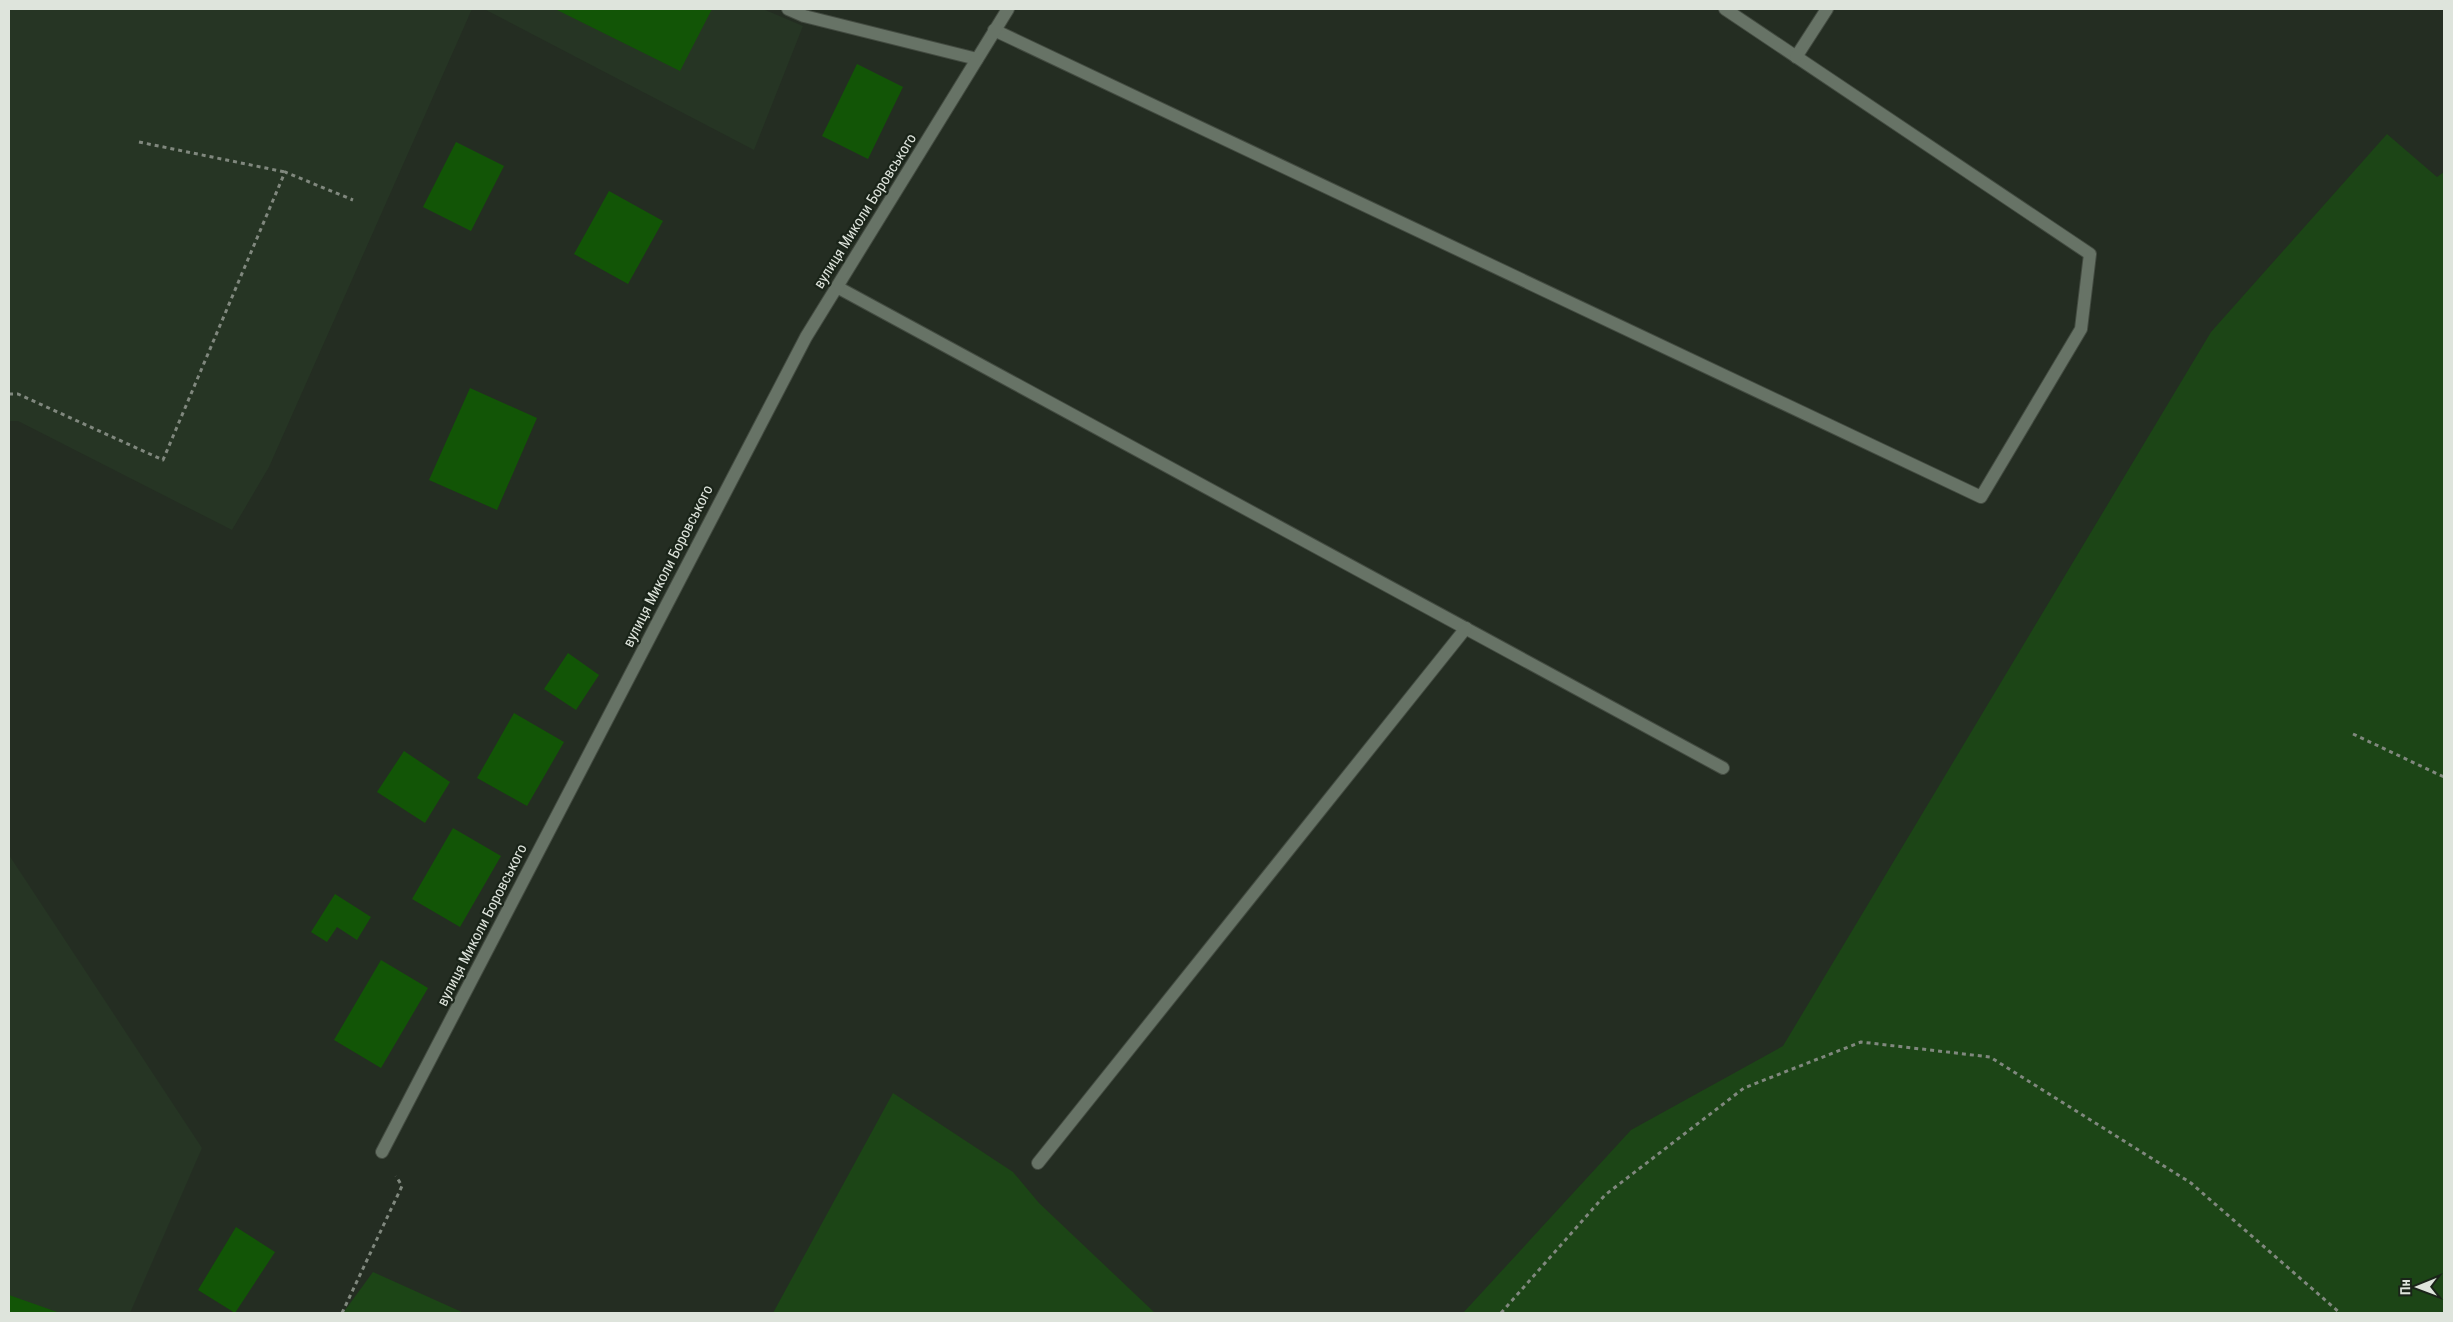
<svg xmlns="http://www.w3.org/2000/svg" width="2453" height="1322" viewBox="0 0 2453 1322" font-family="'Roboto Condensed',sans-serif">
  <style>
    .built { fill: #263524 }
    .green { fill: #1c4516 }
    .building { fill: #125506 }
    .lines { fill: none; stroke-linecap: round; stroke-linejoin: round }
    .lane-casing { stroke: #434b41; stroke-width: 14 }
    .street-casing { stroke: #434b41; stroke-width: 14 }
    .path { stroke: #80887e; stroke-width: 3; stroke-dasharray: 4 4; stroke-linecap: butt }
    .lane { stroke: #677366; stroke-width: 12 }
    .street { stroke: #677366; stroke-width: 12 }
    .labels { text-anchor: middle; stroke-width: 4.5; stroke-linejoin: round; paint-order: stroke }
    .street-label { font-size: 15px; fill: #dee4dc; stroke: #1a2419 }
  </style>
  <rect width="100%" height="100%" fill="#242d22"/>
  <!-- built -->
  <g class="built">
    <path d="M 9,9 L 472,9 L 269,467 L 232,530 L 18,421 L 9,421 Z"/>
    <path d="M 484,9 L 763,9 L 803,26 L 754,150 Z"/>
    <path d="M 9,855 L 202,1148 L 130,1313 L 9,1313 Z"/>
  </g>
  <!-- green -->
  <g class="green">
    <path d="M 2387,134 L 2437,177 L 2444,172 L 2444,1313 L 1463,1313 L 1631,1130 L 1783,1046 L 2211,332 Z"/>
    <path d="M 893,1093 L 1013,1172 L 1039,1203 L 1155,1313 L 773,1313 Z"/>
    <path d="M 373,1272 L 464,1313 L 343,1313 Z"/>
  </g>
  <!-- building -->
  <g class="building">
    <path d="M 555,9 L 646,10 L 712,9 L 680,71 Z"/>
    <path d="M 857,64 L 903,87 L 868,159 L 822,136 Z"/>
    <path d="M 456,142 L 504,166 L 471,231 L 423,207 Z"/>
    <path d="M 609,191 L 663,221 L 628,284 L 574,254 Z"/>
    <path d="M 470,388 L 537,418 L 497,510 L 429,480 Z"/>
    <path d="M 568,653 L 599,675 L 576,710 L 544,689 Z"/>
    <path d="M 514,713 L 564,742 L 527,806 L 477,778 Z"/>
    <path d="M 404,751 L 450,782 L 425,823 L 377,792 Z"/>
    <path d="M 453,828 L 501,856 L 460,927 L 412,899 Z"/>
    <path d="M 335,894 L 371,917 L 357,940 L 337,927 L 327,942 L 311,932 Z"/>
    <path d="M 381,960 L 428,988 L 381,1068 L 334,1040 Z"/>
    <path d="M 236,1227 L 275,1252 L 235,1313 L 198,1290 Z"/>
    <path d="M 9,1295 L 60,1313 L 9,1313 Z"/>
  </g>
  <g class="lines">
    <!-- lane casing -->
    <g class="lane-casing">
      <g id="lane">
        <path d="M 788,9 L 804,16 L 977,59"/>
        <path d="M 994,30 L 1981,497 L 2081,329 L 2090,254 L 1725,9"/>
        <path d="M 1796,57 L 1827,9"/>
        <path d="M 837,287 L 1723,768"/>
        <path d="M 1038,1163 L 1466,628"/>
      </g>
    </g>
    <!-- street casing -->
    <g class="street-casing">
      <path id="street" d="M 382,1152 L 806,337 L 1008,9"/>
    </g>
    <!-- path -->
    <g class="path">
      <path d="M 139,142 L 285,172"/>
      <path d="M 9,394 L 18,394 L 163,460 L 285,172 L 353,200"/>
      <path d="M 2353,734 L 2444,777"/>
      <path d="M 342,1313 L 402,1186 L 396,1176"/>
      <path d="M 1501,1313 L 1605,1195 L 1744,1088 L 1861,1042 L 1990,1057 L 2191,1183 L 2340,1313"/>
    </g>
    <!-- lane -->
    <use href="#lane" class="lane"/>
    <!-- street -->
    <use href="#street" class="street"/>
  </g>
  <g class="labels">
    <!-- street labels -->
    <g class="street-label">
      <text transform="translate(865 211) rotate(-58)" y="5">вулиця Миколи Боровського</text>
      <text transform="translate(668 566) rotate(-63)" y="5">вулиця Миколи Боровського</text>
      <text transform="translate(482 925) rotate(-63)" y="5">вулиця Миколи Боровського</text>
    </g>
  </g>
  <!-- border -->
  <rect width="2453" height="1322" fill="none" stroke="#dee4dc" stroke-width="20"/>
  <!-- north arrow -->
  <g transform="translate(2418 1287) rotate(269)" stroke="#1a2419" stroke-width="4" paint-order="stroke">
  <path d="M0-4L9 19L0 12L-9 19Z" fill="#dee4dc"/>
  <text y="-8" font-size="14" font-weight="bold" text-anchor="middle" fill="#dee4dc">Пн</text>
  </g>
</svg>
